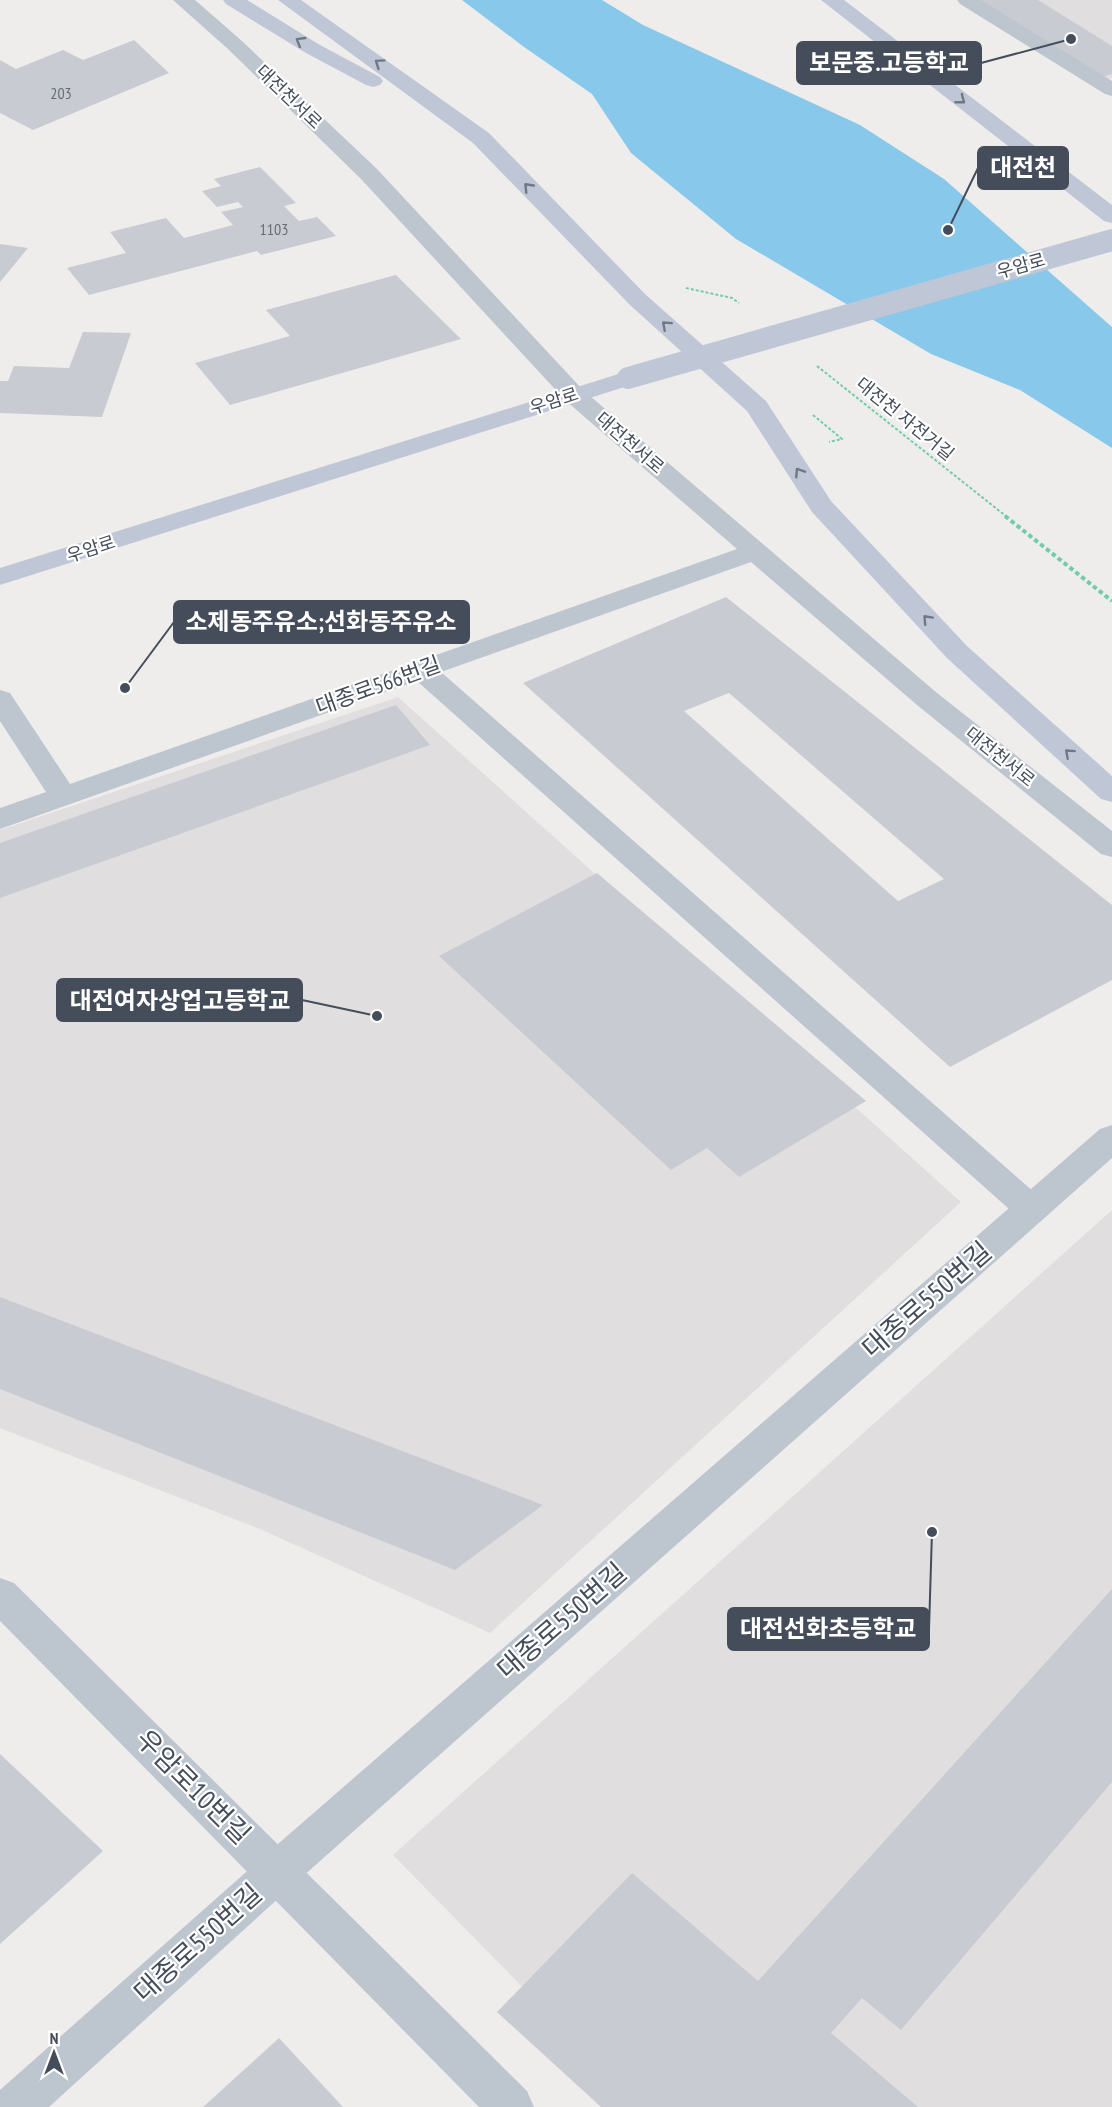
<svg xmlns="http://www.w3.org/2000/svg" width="1112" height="2107" viewBox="0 0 1112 2107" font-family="'PT Sans Narrow','Noto Sans KR',sans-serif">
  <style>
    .education { fill: #e0dede }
    .water { fill: #87c8eb }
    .building { fill: #c9cbd3; fill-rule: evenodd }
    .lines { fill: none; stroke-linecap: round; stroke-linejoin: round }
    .path-far1 { stroke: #72ccac; stroke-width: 2; stroke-dasharray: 3 2; stroke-linecap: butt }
    .path { stroke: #72ccac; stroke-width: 4; stroke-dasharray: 4.5 3; stroke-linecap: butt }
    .minor { fill: #bdc5cf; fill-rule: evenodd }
    .tertiary { fill: #bdc5cf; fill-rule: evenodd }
    .secondary { fill: #bfc7d6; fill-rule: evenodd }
    .secondary-bridge { stroke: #bfc7d6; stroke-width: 22 }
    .oneway { stroke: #707885 }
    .labels { text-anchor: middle; stroke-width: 4.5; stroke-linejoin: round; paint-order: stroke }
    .far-number-label { font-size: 16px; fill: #666c78 }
    .far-street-label { font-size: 18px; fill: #454d5a; stroke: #fff }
    .street-label { font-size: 22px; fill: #454d5a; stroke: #fff }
    .near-street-label { font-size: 27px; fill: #454d5a; stroke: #fff }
    .leader { fill: none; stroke: #454d5a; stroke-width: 2 }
    .callout-dot { fill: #454d5a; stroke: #fff; stroke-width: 2 }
    .callout { fill: #454d5a; stroke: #454d5a; stroke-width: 2 }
    .callout-label { font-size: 24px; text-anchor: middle; font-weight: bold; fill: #fff }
  </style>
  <rect width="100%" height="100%" fill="#efedec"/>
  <!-- education -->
  <g class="education">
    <path d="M 969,0 L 1112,0 L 1112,78 L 1099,82 Z"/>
    <path d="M 398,697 L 961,1202 L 490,1633 L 260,1529 L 0,1428 L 0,830 Z"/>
    <path d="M 1112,1210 L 1112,2107 L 640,2107 L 393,1855 Z"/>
  </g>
  <!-- water -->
  <path class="water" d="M 462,0 L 602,0 L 643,25 L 860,125 L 944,179 L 1112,327 L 1112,448 L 1020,390 L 931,354 L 736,239 L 631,153 L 592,94 L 524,47 Z"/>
  <!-- building -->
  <g class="building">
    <path d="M 977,0 L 1038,0 L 1112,46 L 1112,74 L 1102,77 Z"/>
    <path d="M 134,40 L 169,73 L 33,130 L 0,113 L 0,60 L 16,69 L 63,50 L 83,60 Z"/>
    <path d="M 260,167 L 296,203 L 284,206 L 299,221 L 317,217 L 336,236 L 261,255 L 257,251 L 89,295 L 67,268 L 126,253 L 110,232 L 166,218 L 184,238 L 233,225 L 221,212 L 243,207 L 238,202 L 217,207 L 202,191 L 221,186 L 214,179 Z"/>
    <path d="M 0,244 L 28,248 L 0,282 Z"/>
    <path d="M 396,275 L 461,339 L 230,405 L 195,363 L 290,336 L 266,310 Z"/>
    <path d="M 83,332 L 131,333 L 102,417 L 0,413 L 0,381 L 8,381 L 14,366 L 69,368 Z"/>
    <path d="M 726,597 L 1112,905 L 1112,980 L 950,1067 L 523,683 ZM 729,693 L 944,879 L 898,901 L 684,711 Z"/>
    <path d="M 396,705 L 430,745 L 0,898 L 0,843 Z"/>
    <path d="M 597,873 L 866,1101 L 739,1177 L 707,1148 L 671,1170 L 439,956 Z"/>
    <path d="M 0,1297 L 543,1505 L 455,1570 L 0,1389 Z"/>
    <path d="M 1112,1589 L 1112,1782 L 901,2030 L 862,1998 L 831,2033 L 918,2107 L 601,2107 L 497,2012 L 632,1873 L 758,1981 Z"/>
    <path d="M 0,1754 L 103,1851 L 0,1944 Z"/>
    <path d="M 279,2038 L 343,2107 L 203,2107 Z"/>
  </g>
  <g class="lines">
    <!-- path-far1 -->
    <g class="path-far1">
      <path d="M 686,288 L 732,298 L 739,303"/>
      <path d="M 817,366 L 1007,517"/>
      <path d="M 813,415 L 842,439 L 829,442"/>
    </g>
    <!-- path -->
    <path class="path" d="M 1005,516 L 1112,601"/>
    <!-- minor -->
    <g class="minor">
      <path d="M 173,0 L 195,0 L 242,41 L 377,169 L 583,390 L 937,693 L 1112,831 L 1112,857 L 1101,854 L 917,705 L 751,562 L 441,672 L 1043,1200 L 1048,1209 L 1043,1218 L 1031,1222 L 1019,1218 L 417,681 L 0,829 L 0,808 L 46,792 L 0,721 L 0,690 L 10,693 L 70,784 L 737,549 L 565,400 L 361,179 L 228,49 Z"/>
      <path d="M 957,0 L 981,0 L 1112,81 L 1112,96 L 1105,94 L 960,4 Z"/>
      <path d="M 0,1578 L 14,1583 L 527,2091 L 534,2107 L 479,2107 L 0,1621 Z"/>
    </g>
    <!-- tertiary -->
    <path class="tertiary" d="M 1112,1125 L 1112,1158 L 293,1885 L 49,2107 L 0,2107 L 0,2090 L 263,1857 L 1100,1129 Z"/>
    <!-- secondary -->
    <g class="secondary">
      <path d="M 223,0 L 247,0 L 320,45 L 380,77 L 383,81 L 380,85 L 373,87 L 366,85 L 306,53 L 226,4 Z"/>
      <path d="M 278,0 L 301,0 L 489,133 L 646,295 L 766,401 L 831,501 L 967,646 L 1112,776 L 1112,802 L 1101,799 L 947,658 L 812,512 L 747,411 L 630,305 L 473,143 Z"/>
      <path d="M 821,0 L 844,0 L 1112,205 L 1112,223 L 1104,221 Z"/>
      <path d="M 628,371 L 637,373 L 640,378 L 637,383 L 0,585 L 0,568 Z"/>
    </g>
    <!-- secondary-bridge -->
    <path class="secondary-bridge" d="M 628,378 L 1112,240"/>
  </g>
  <!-- one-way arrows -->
  <defs><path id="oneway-chevron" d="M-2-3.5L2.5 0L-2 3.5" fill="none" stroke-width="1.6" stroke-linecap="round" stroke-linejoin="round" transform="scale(1.5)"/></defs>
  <g class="oneway">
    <use href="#oneway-chevron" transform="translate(300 41) rotate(-149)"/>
    <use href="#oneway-chevron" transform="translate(379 63) rotate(-145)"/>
    <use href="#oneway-chevron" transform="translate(961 100) rotate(38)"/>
    <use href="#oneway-chevron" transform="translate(528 187) rotate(-134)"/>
    <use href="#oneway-chevron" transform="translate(666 325) rotate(-138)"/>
    <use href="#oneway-chevron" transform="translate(799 472) rotate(-123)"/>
    <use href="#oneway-chevron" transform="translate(927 619) rotate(-133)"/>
    <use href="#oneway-chevron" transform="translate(1069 753) rotate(-138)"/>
  </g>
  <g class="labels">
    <!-- far-number labels -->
    <g class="far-number-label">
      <text x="61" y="99">203</text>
      <text x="274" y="235">1103</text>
    </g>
    <!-- far-street labels -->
    <g class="far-street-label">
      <text transform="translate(289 97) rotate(44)" y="6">대전천서로</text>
      <text transform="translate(1021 266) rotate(-16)" y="6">우암로</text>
      <text transform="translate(554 401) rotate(-18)" y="6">우암로</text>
      <text transform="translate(905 419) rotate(39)" y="6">대전천 자전거길</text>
      <text transform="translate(630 443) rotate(41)" y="6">대전천서로</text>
      <text transform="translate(91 549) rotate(-18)" y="6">우암로</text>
      <text transform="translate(1000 757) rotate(39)" y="6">대전천서로</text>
    </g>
    <!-- street labels -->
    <g class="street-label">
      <text transform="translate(378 685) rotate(-20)" y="8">대종로566번길</text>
    </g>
    <!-- near-street labels -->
    <g class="near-street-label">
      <text transform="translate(927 1300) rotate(-41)" y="9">대종로550번길</text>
      <text transform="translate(562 1621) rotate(-41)" y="9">대종로550번길</text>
      <text transform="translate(193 1787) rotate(45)" y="9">우암로10번길</text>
      <text transform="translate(198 1943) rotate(-42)" y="9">대종로550번길</text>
    </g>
  </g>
  <!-- callouts -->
  <path class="leader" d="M1071 39L981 63M948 230L978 168M125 688L174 622M377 1016L302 1000M932 1532L929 1629"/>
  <g class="callout-dot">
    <circle cx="1071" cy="39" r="6"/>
    <circle cx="948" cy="230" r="6"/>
    <circle cx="125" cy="688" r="6"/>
    <circle cx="377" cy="1016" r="6"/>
    <circle cx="932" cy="1532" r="6"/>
  </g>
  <g class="callout">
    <rect x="797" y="42" width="184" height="42" rx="6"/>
    <rect x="978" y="147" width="90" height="42" rx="6"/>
    <rect x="174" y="601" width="295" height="42" rx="6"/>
    <rect x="57" y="979" width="245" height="42" rx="6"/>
    <rect x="728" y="1608" width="201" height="42" rx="6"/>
  </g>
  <g class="callout-label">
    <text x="889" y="71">보문중.고등학교</text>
    <text x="1023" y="176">대전천</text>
    <text x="321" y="630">소제동주유소;선화동주유소</text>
    <text x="180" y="1009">대전여자상업고등학교</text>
    <text x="828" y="1637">대전선화초등학교</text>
  </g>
  <!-- north arrow -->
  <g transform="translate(54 2053)" stroke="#ffffff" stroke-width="4.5" paint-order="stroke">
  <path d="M0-4.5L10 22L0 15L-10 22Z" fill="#454d5a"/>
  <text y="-9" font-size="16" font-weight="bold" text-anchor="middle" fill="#454d5a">N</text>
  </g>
</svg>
